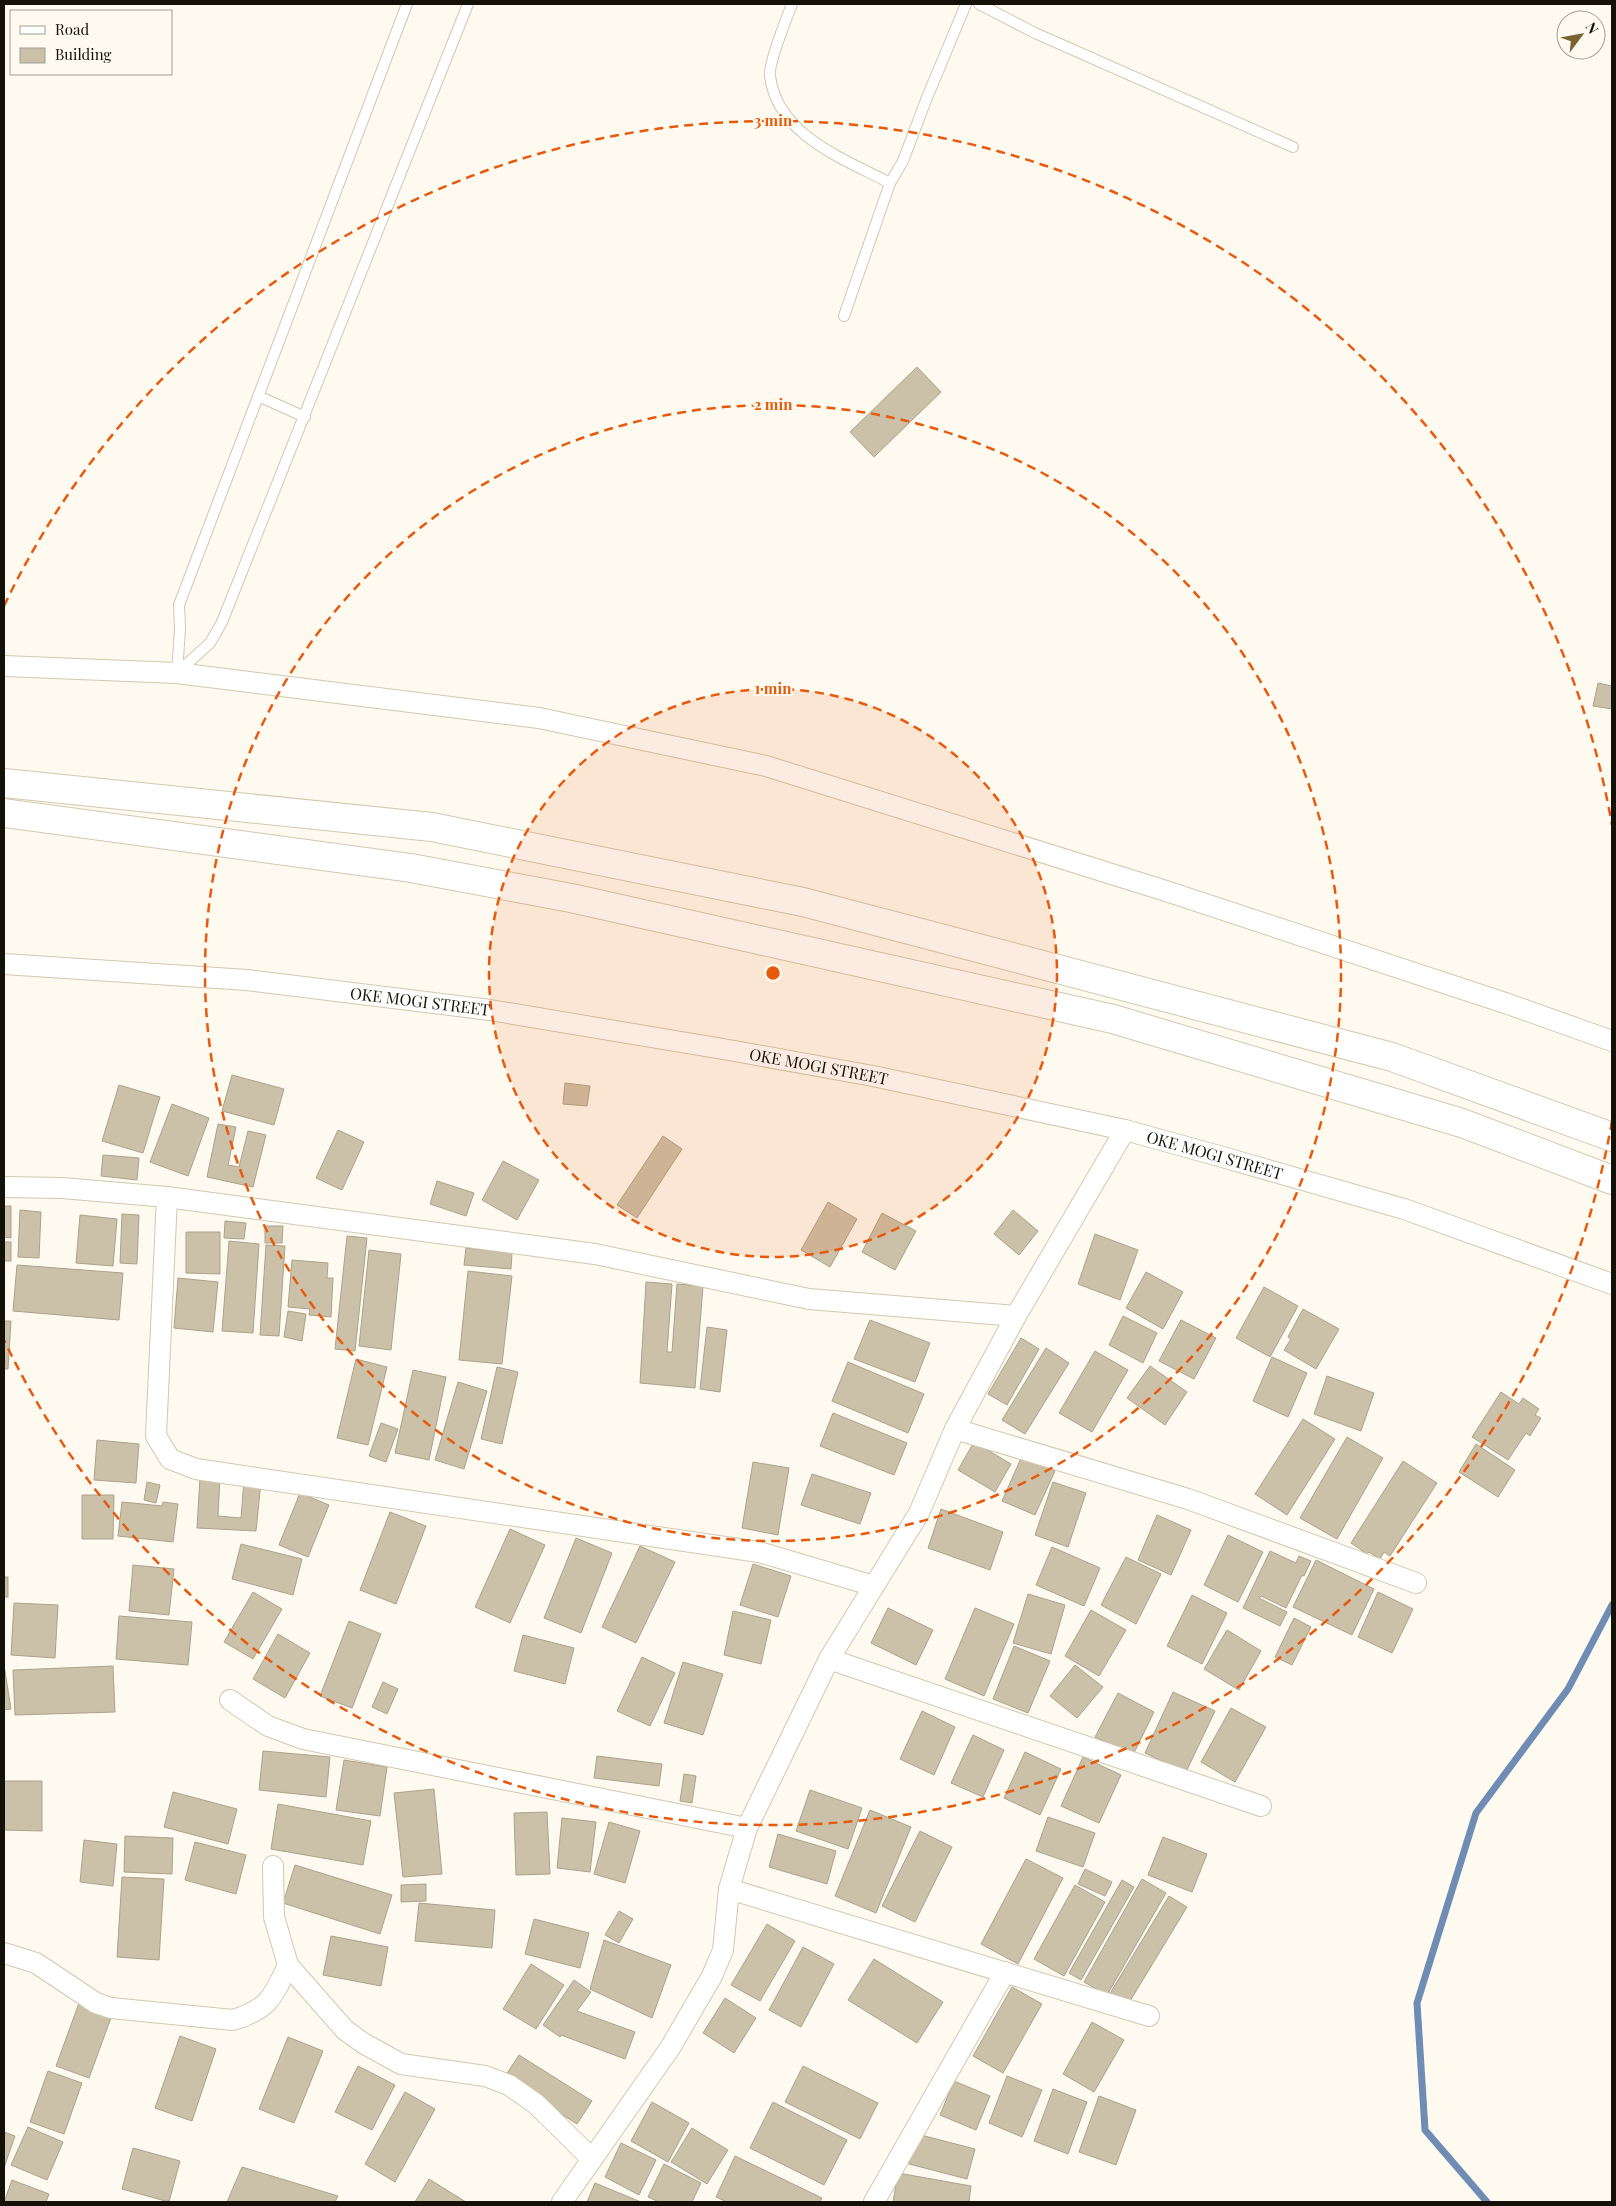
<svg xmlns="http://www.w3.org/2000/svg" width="1616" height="2206" viewBox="0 0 1616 2206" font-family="'Playfair Display',serif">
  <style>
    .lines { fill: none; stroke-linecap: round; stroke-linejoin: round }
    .stream { stroke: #6f8db4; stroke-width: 7 }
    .building { fill: #cbc1a9; stroke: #aca28b }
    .service-casing { stroke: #d2c8b0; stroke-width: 12 }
    .minor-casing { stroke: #d2c8b0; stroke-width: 22 }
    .motorway-casing { stroke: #d2c8b0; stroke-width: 30 }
    .service { stroke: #fff; stroke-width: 10 }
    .minor { stroke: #fff; stroke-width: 20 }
    .motorway { stroke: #fff; stroke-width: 28 }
    .ring { fill: none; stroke: #e8590c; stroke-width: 2.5; stroke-dasharray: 9 6 }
    .labels { text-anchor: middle; stroke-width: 4; stroke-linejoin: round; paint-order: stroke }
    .street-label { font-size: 16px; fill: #141108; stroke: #fefaf0 }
    .centre { fill: #e8590c; stroke: #fefaf0; stroke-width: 2.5 }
    .ring-label { font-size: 15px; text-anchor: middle; font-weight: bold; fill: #e8590c; stroke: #fefaf0; stroke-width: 4; stroke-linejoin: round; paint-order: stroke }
  </style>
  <rect width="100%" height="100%" fill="#fefaf0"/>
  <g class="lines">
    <!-- stream -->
    <path class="stream" d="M 1487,2202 L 1425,2130 L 1417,2003 L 1476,1813 L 1568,1689 L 1612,1605"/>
  </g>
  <!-- building -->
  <g class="building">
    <path d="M 917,367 L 941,392 L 874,457 L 850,432 Z"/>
    <path d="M 1598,683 L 1612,686 L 1612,709 L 1593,706 Z"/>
    <path d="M 232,1075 L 284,1089 L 274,1125 L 222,1111 Z"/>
    <path d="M 565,1083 L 590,1086 L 587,1106 L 563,1104 Z"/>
    <path d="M 119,1085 L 160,1097 L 143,1153 L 102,1141 Z"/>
    <path d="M 172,1104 L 209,1118 L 188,1176 L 150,1162 Z"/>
    <path d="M 218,1124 L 236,1127 L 228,1165 L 239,1167 L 248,1131 L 266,1135 L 253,1187 L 207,1177 Z"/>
    <path d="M 338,1130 L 364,1142 L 342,1190 L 316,1178 Z"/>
    <path d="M 663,1136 L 682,1149 L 637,1218 L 617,1205 Z"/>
    <path d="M 103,1155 L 139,1158 L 137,1180 L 101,1176 Z"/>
    <path d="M 503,1161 L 539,1180 L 517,1220 L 482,1200 Z"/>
    <path d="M 437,1181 L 474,1193 L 466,1216 L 430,1204 Z"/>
    <path d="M 828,1202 L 857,1219 L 830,1267 L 801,1250 Z"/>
    <path d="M 4,1206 L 11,1206 L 11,1238 L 4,1237 Z"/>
    <path d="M 20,1210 L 41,1212 L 39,1258 L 18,1257 Z"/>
    <path d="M 1013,1210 L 1038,1231 L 1019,1255 L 994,1234 Z"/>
    <path d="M 882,1213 L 916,1231 L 895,1270 L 862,1252 Z"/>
    <path d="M 122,1214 L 139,1215 L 137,1264 L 120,1263 Z"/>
    <path d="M 80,1215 L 117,1219 L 113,1266 L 76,1263 Z"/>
    <path d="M 225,1221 L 246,1223 L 244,1239 L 224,1238 Z"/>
    <path d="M 265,1226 L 283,1226 L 282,1243 L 265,1243 Z"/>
    <path d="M 186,1232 L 220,1232 L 220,1274 L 186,1273 Z"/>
    <path d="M 1095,1234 L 1138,1250 L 1120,1300 L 1078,1284 Z"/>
    <path d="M 347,1236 L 367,1238 L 355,1351 L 335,1349 Z"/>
    <path d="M 229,1241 L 259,1244 L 253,1333 L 222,1331 Z"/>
    <rect x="4" y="1242" width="7" height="19"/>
    <path d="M 266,1245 L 285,1246 L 279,1336 L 260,1335 Z"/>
    <path d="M 466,1248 L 512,1253 L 511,1269 L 464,1265 Z"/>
    <path d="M 369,1250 L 401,1254 L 391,1350 L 359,1346 Z"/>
    <path d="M 292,1260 L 328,1263 L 327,1278 L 333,1278 L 331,1317 L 309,1315 L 310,1309 L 288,1307 Z"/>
    <path d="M 17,1265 L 123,1273 L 119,1320 L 13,1311 Z"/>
    <path d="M 468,1271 L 512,1276 L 502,1364 L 459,1360 Z"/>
    <path d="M 1146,1272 L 1183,1292 L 1163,1329 L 1126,1308 Z"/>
    <path d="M 178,1278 L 218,1282 L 213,1332 L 174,1328 Z"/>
    <path d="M 646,1282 L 672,1284 L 667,1352 L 672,1352 L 677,1284 L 703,1286 L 695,1388 L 640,1383 Z"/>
    <path d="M 1264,1287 L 1298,1306 L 1270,1357 L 1236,1338 Z"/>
    <path d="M 1303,1309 L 1339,1329 L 1316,1369 L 1284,1350 L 1291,1339 L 1288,1337 Z"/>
    <path d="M 288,1311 L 306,1314 L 302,1341 L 284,1337 Z"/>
    <path d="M 1123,1316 L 1157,1333 L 1143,1363 L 1109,1345 Z"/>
    <path d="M 870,1320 L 930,1343 L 915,1382 L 854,1359 Z"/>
    <path d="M 1181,1320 L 1216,1338 L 1194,1379 L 1159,1361 Z"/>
    <path d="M 4,1321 L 11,1321 L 8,1369 L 4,1369 Z"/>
    <path d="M 707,1327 L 727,1330 L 720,1392 L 700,1389 Z"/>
    <path d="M 1021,1338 L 1039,1349 L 1007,1405 L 988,1394 Z"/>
    <path d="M 1046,1348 L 1069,1363 L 1025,1434 L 1002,1420 Z"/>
    <path d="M 1095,1351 L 1128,1370 L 1092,1432 L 1059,1413 Z"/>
    <path d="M 1272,1357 L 1307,1373 L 1288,1417 L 1253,1401 Z"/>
    <path d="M 356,1359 L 387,1367 L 368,1445 L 337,1438 Z"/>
    <path d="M 848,1362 L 924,1394 L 908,1433 L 832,1401 Z"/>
    <path d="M 1150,1366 L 1187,1392 L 1165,1425 L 1127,1398 Z"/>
    <path d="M 497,1367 L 518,1372 L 502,1444 L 481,1439 Z"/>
    <path d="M 413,1370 L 446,1377 L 429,1460 L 395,1453 Z"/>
    <path d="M 1327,1376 L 1374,1393 L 1361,1431 L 1314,1414 Z"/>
    <path d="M 458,1382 L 487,1391 L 464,1469 L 435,1460 Z"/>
    <path d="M 1501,1392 L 1519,1404 L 1523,1398 L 1539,1409 L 1535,1415 L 1541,1418 L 1530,1436 L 1526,1433 L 1508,1460 L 1472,1437 Z"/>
    <path d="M 833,1413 L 907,1443 L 894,1475 L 820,1446 Z"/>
    <path d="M 1303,1419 L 1335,1439 L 1287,1515 L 1255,1494 Z"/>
    <path d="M 381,1423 L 398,1429 L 386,1462 L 369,1456 Z"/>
    <path d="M 1347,1437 L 1383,1458 L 1337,1539 L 1300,1518 Z"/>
    <path d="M 97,1440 L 139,1444 L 136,1483 L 94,1480 Z"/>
    <path d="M 974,1442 L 1011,1464 L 995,1492 L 958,1470 Z"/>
    <path d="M 1476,1444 L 1515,1470 L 1498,1497 L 1459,1472 Z"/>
    <path d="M 1022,1456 L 1055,1471 L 1035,1515 L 1002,1501 Z"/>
    <path d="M 1403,1461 L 1437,1483 L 1390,1556 L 1384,1552 L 1380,1559 L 1369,1552 L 1367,1554 L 1351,1543 Z"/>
    <path d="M 753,1462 L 789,1468 L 778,1535 L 742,1528 Z"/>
    <path d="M 812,1474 L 871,1493 L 860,1524 L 801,1505 Z"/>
    <path d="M 200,1477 L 220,1478 L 218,1516 L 241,1518 L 244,1480 L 261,1482 L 256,1531 L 197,1528 Z"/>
    <path d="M 147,1482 L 160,1485 L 156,1503 L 144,1500 Z"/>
    <path d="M 1053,1482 L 1086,1493 L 1068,1547 L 1035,1535 Z"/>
    <path d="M 300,1493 L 329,1505 L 308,1557 L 279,1545 Z"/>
    <path d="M 82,1495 L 114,1495 L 113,1539 L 82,1539 Z"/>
    <path d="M 122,1502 L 162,1506 L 163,1502 L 178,1504 L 173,1542 L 118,1536 Z"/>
    <path d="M 941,1509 L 1003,1532 L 990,1570 L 928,1548 Z"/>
    <path d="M 390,1512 L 426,1526 L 396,1604 L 360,1590 Z"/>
    <path d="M 1157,1515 L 1191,1530 L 1171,1575 L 1138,1560 Z"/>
    <path d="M 510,1529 L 545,1545 L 510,1623 L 475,1607 Z"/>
    <path d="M 1228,1535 L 1263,1552 L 1238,1602 L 1204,1585 Z"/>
    <path d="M 576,1538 L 612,1553 L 581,1633 L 544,1618 Z"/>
    <path d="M 241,1544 L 302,1559 L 293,1595 L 232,1579 Z"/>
    <path d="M 640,1546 L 675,1562 L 636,1643 L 602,1627 Z"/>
    <path d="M 1052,1547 L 1100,1568 L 1084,1606 L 1036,1585 Z"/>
    <path d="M 1270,1551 L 1296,1563 L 1299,1556 L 1311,1561 L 1304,1576 L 1302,1575 L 1286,1608 L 1261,1596 L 1259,1598 L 1287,1612 L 1280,1626 L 1243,1608 Z"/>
    <path d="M 1126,1557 L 1161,1574 L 1136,1624 L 1101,1605 Z"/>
    <path d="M 1316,1560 L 1374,1589 L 1352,1635 L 1293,1607 Z"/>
    <path d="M 753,1564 L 791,1576 L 778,1617 L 740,1605 Z"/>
    <path d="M 133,1565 L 174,1569 L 169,1615 L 129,1611 Z"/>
    <rect x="4" y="1577" width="4" height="20"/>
    <path d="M 253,1592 L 282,1609 L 253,1659 L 224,1642 Z"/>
    <path d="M 1378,1592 L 1413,1609 L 1392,1653 L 1358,1637 Z"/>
    <path d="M 1028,1594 L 1065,1605 L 1051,1654 L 1013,1643 Z"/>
    <path d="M 1192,1595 L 1227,1613 L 1202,1664 L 1167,1646 Z"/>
    <path d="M 14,1603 L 58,1605 L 55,1658 L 11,1655 Z"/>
    <path d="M 888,1608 L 933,1630 L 916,1665 L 871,1643 Z"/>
    <path d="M 975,1608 L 1014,1624 L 984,1696 L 945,1679 Z"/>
    <path d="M 1091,1610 L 1126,1630 L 1099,1676 L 1065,1656 Z"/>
    <path d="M 733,1611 L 771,1620 L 761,1664 L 724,1655 Z"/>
    <path d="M 119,1616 L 192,1622 L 188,1665 L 116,1659 Z"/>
    <path d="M 1294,1618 L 1311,1627 L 1292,1665 L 1275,1657 Z"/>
    <path d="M 349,1621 L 381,1634 L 352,1708 L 320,1696 Z"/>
    <path d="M 1227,1630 L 1261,1651 L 1239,1690 L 1204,1669 Z"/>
    <path d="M 278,1634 L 310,1653 L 285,1698 L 253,1679 Z"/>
    <path d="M 523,1635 L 574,1648 L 565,1684 L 514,1671 Z"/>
    <path d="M 1014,1646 L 1050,1661 L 1028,1713 L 993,1699 Z"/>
    <path d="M 642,1657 L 675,1673 L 650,1726 L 617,1711 Z"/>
    <path d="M 683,1662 L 723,1674 L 703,1735 L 664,1723 Z"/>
    <path d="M 4,1665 L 11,1709 L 4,1710 Z"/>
    <path d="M 1075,1665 L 1103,1687 L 1077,1718 L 1050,1696 Z"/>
    <path d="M 113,1666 L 115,1712 L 15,1715 L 13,1670 Z"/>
    <path d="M 383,1682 L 398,1689 L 387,1714 L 372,1707 Z"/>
    <path d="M 1173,1692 L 1215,1711 L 1186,1772 L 1145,1753 Z"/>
    <path d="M 1118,1693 L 1154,1712 L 1133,1755 L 1095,1737 Z"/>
    <path d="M 1231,1708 L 1266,1727 L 1235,1782 L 1201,1762 Z"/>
    <path d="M 922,1711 L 955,1727 L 934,1775 L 900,1759 Z"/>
    <path d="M 973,1735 L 1004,1750 L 983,1797 L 951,1783 Z"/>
    <path d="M 263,1751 L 330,1757 L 326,1797 L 259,1790 Z"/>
    <path d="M 1025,1752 L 1061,1769 L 1040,1815 L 1004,1798 Z"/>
    <path d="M 597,1756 L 662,1764 L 659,1786 L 594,1778 Z"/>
    <path d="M 1083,1757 L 1121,1775 L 1099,1823 L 1061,1806 Z"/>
    <path d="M 344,1760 L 387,1767 L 380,1816 L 336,1810 Z"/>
    <path d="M 684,1774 L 696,1776 L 692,1803 L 680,1801 Z"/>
    <path d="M 4,1781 L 42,1781 L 42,1831 L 4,1830 Z"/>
    <path d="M 434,1789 L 442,1874 L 403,1877 L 394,1793 Z"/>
    <path d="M 810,1790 L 862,1808 L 848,1849 L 796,1831 Z"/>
    <path d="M 173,1792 L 237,1809 L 228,1844 L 164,1827 Z"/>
    <path d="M 278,1804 L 371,1821 L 363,1865 L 271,1849 Z"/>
    <path d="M 870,1810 L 911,1827 L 876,1913 L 835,1896 Z"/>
    <path d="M 547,1812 L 550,1874 L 516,1875 L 514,1813 Z"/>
    <path d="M 1048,1817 L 1095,1833 L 1083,1867 L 1036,1851 Z"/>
    <path d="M 562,1818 L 596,1822 L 590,1872 L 557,1868 Z"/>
    <path d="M 609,1822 L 640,1831 L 625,1883 L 594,1874 Z"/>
    <path d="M 920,1831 L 952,1847 L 915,1922 L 882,1906 Z"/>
    <path d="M 778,1834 L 836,1851 L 827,1884 L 769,1867 Z"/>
    <path d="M 125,1836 L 173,1838 L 172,1874 L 124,1872 Z"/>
    <path d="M 1163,1837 L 1207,1854 L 1192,1892 L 1148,1875 Z"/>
    <path d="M 84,1840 L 117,1844 L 113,1886 L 80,1882 Z"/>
    <path d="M 195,1842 L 246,1855 L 236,1894 L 185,1880 Z"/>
    <path d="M 1026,1859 L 1063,1878 L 1018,1964 L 981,1944 Z"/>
    <path d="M 295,1865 L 392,1895 L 380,1934 L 283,1903 Z"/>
    <path d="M 1085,1869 L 1112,1882 L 1105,1896 L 1078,1884 Z"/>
    <path d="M 122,1877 L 164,1879 L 159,1960 L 117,1957 Z"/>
    <path d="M 1142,1879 L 1166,1893 L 1107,1995 L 1084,1982 Z"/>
    <path d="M 1122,1880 L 1134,1887 L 1081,1980 L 1069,1973 Z"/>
    <path d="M 426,1884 L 426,1901 L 401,1902 L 401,1885 Z"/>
    <path d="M 1075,1885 L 1105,1902 L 1064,1976 L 1034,1959 Z"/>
    <path d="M 1169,1896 L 1187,1907 L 1127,2006 L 1109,1995 Z"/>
    <path d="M 419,1903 L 495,1910 L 492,1948 L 415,1941 Z"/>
    <path d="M 619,1911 L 633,1919 L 619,1943 L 605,1935 Z"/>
    <path d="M 534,1919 L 589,1933 L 580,1968 L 525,1954 Z"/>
    <path d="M 767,1924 L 795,1941 L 760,2001 L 731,1985 Z"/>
    <path d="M 331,1936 L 388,1947 L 381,1986 L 323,1975 Z"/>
    <path d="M 604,1940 L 671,1965 L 652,2018 L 590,1989 Z"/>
    <path d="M 803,1947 L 834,1964 L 801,2027 L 769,2010 Z"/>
    <path d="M 874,1959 L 943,2002 L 917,2043 L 848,2000 Z"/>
    <path d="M 531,1964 L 564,1985 L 536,2029 L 503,2009 Z"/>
    <path d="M 574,1980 L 591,1992 L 577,2011 L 635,2032 L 625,2059 L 561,2035 L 560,2037 L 543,2025 Z"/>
    <path d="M 1012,1987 L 1042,2004 L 1003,2073 L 973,2056 Z"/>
    <path d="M 725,1998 L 756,2018 L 734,2053 L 703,2033 Z"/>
    <path d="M 79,2003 L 112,2015 L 89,2078 L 56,2066 Z"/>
    <path d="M 1092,2022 L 1124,2040 L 1094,2092 L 1063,2074 Z"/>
    <path d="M 180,2036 L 216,2049 L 192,2121 L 155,2108 Z"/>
    <path d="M 288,2037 L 323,2051 L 294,2123 L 259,2109 Z"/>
    <path d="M 519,2055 L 592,2101 L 577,2124 L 504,2078 Z"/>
    <path d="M 358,2066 L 395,2085 L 372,2130 L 335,2112 Z"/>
    <path d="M 803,2066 L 878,2103 L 860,2139 L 785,2102 Z"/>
    <path d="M 48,2071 L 82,2083 L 64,2134 L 30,2122 Z"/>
    <path d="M 1007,2076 L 1042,2090 L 1022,2137 L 989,2123 Z"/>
    <path d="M 954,2081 L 990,2096 L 976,2130 L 940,2115 Z"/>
    <path d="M 1053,2089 L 1087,2102 L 1068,2154 L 1034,2141 Z"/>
    <path d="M 405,2092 L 435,2109 L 395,2182 L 365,2164 Z"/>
    <path d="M 1099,2096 L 1136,2110 L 1116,2165 L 1079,2152 Z"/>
    <path d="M 652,2102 L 689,2123 L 668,2162 L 631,2141 Z"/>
    <path d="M 773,2102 L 847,2140 L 824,2185 L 750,2148 Z"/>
    <path d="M 28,2127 L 63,2142 L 47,2180 L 11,2165 Z"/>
    <path d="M 692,2128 L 728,2150 L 707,2184 L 671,2162 Z"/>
    <path d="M 4,2132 L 15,2136 L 4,2168 Z"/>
    <path d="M 917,2134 L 975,2149 L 967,2179 L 909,2164 Z"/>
    <path d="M 621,2143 L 656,2160 L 639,2195 L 605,2177 Z"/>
    <path d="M 133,2148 L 180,2161 L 169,2202 L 122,2189 Z"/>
    <path d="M 735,2156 L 822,2198 L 820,2202 L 727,2202 L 716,2197 Z"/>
    <path d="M 664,2164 L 701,2183 L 692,2202 L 659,2202 L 648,2197 Z"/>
    <path d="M 242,2167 L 338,2196 L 335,2202 L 227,2202 Z"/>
    <path d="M 898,2173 L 971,2186 L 969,2202 L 893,2202 Z"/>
    <path d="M 429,2179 L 466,2202 L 415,2202 Z"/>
    <path d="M 12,2180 L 49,2194 L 46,2202 L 4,2202 Z"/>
    <path d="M 595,2183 L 641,2202 L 587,2202 Z"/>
  </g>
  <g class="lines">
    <!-- service casing -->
    <g class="service-casing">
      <g id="service">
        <path d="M 792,4 C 787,17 768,64 770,76 C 777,135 844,159 890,183"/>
        <path d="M 979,4 L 1035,33 L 1293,147"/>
        <path d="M 844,316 L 890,183 L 903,161 L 926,100 L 966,4"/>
        <path d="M 258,396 L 305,417"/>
        <path d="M 178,672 L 210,643 L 222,622 L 468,4"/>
        <path d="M 177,673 L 180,629 L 179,605 L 407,4"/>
      </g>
    </g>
    <!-- minor casing -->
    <g class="minor-casing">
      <g id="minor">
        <path d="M 4,666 L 177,673 L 539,718 L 766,766 L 1166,891 L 1508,1004 L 1612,1041"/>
        <path id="s1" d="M 4,964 L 247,980 L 490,1010 L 729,1050 L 873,1076 L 1125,1130 L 1219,1156 L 1404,1209 L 1612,1284"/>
        <path d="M 4,1187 L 62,1188 L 167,1197 L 595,1254 L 809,1299 L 1016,1316"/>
        <path d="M 167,1197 L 156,1436 L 170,1459 L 196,1469 L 759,1552 L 874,1586"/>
        <path d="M 955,1429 L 1188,1499 L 1416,1583"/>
        <path d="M 829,1659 L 1261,1806"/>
        <path d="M 230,1700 L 268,1726 L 303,1739 L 747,1828"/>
        <path d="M 273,1866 L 274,1917 L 288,1965 L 345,2030 L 363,2043 L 401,2064 L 485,2076 L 509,2085 L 536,2104 L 592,2159"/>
        <path d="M 729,1889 L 1149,2016"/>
        <path d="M 4,1953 L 36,1963 L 96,2003 L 111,2008 L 233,2020 C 269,2009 273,1997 288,1965"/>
        <path d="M 562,2202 L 670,2048 L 712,1976 L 723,1950 L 729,1889 L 747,1828 L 829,1659 L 919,1513 L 955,1429 L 1016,1316 L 1125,1130"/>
        <path d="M 874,2202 L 1005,1972"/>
      </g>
    </g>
    <!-- motorway casing -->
    <g class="motorway-casing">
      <g id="motorway">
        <path d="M 4,783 L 432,827 L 803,902 L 1392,1057 L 1612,1137"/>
        <path d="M 4,813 L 411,868 L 571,898 L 1113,1019 L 1462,1123 L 1612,1180"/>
      </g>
    </g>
    <!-- service -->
    <use href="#service" class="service"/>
    <!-- minor -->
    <use href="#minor" class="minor"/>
    <!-- motorway -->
    <use href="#motorway" class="motorway"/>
  </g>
  <!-- distance rings -->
  <circle cx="773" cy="973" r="284" fill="#e8590c" fill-opacity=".12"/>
  <g class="ring">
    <circle cx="773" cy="973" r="284"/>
    <circle cx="773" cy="973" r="568"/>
    <path d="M1612 1121A852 852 0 0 1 4 1340M4 606A852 852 0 0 1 1612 825"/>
  </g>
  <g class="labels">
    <!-- street labels -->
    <g class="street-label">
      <text dy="6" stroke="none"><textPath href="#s1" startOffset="418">OKE MOGI STREET</textPath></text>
      <text dy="6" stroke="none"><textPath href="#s1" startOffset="822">OKE MOGI STREET</textPath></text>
      <text dy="6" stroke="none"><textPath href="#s1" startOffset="1228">OKE MOGI STREET</textPath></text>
    </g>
  </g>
  <circle cx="773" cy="973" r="8" class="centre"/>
  <g class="ring-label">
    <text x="773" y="126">3 min</text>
    <text x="773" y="410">2 min</text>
    <text x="773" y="694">1 min</text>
  </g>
  <!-- border -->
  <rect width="1616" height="2206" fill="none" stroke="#141108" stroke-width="10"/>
  <!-- legend -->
  <rect x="10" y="10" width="162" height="65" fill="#fefaf0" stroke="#a09d93"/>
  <rect x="20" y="26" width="25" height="8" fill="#ffffff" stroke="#a09d93"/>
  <text x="55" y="35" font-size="15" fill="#141108">Road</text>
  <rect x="20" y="48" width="25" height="15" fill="#cbc1a9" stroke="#a09d93"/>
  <text x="55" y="60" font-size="15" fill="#141108">Building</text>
  <!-- north arrow -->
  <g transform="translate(1581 35) rotate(58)"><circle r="24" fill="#fefaf0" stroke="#a09d93"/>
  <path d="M0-4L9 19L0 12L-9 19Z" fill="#796332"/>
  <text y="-8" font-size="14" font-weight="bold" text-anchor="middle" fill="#141108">N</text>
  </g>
</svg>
